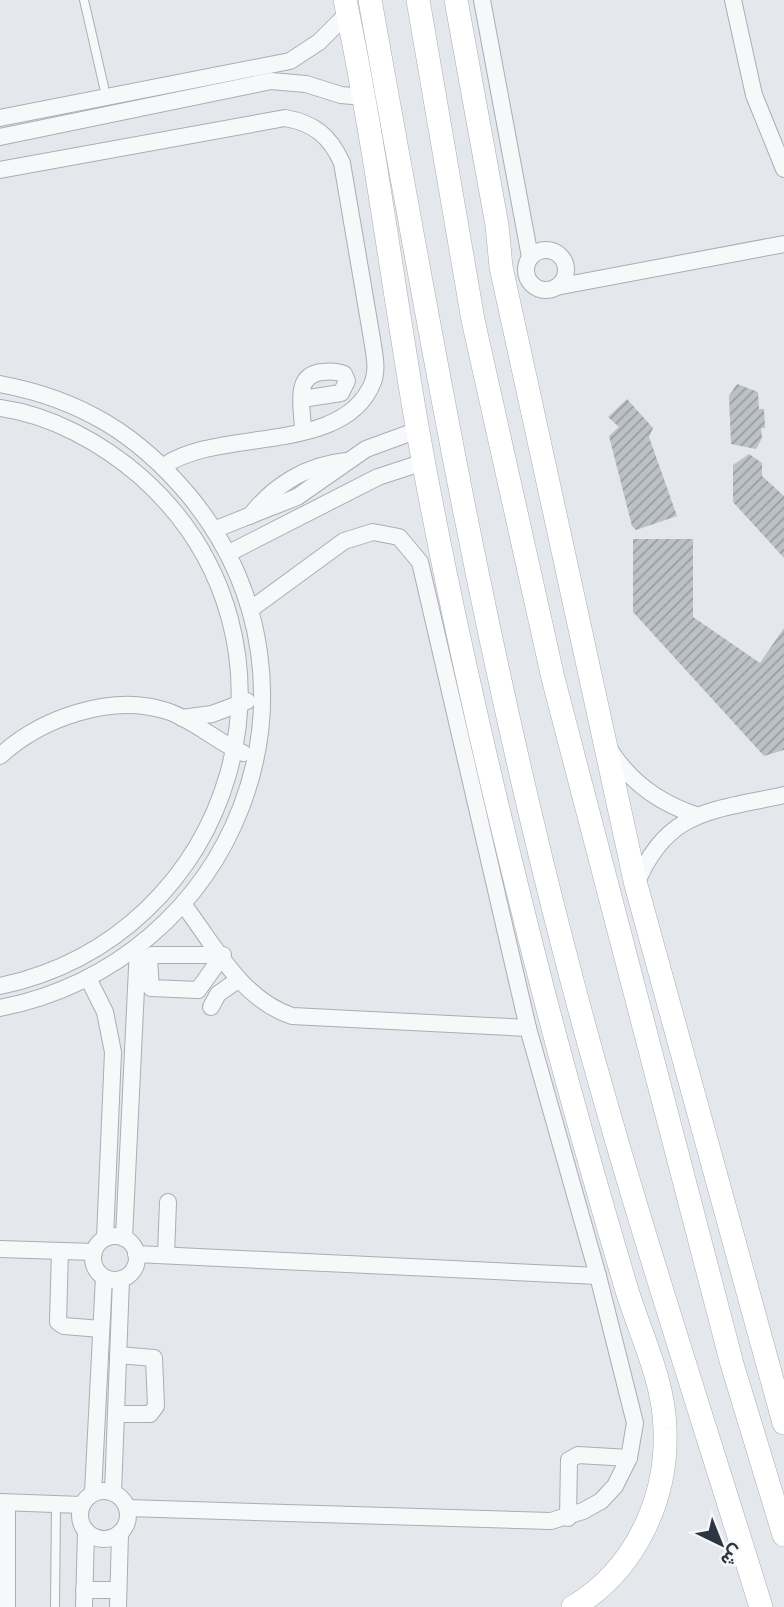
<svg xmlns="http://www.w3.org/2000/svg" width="784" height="1607" viewBox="0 0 784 1607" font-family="'Archivo Narrow',Vazirmatn,sans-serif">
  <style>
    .building { fill: url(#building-hatch) }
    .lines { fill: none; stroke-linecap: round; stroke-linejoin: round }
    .lane-casing { stroke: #a9aeb5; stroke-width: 10 }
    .street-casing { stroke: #a9aeb5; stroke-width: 18 }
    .secondary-casing { stroke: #a9aeb5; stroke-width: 24 }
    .lane { stroke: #f7f8f9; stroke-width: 8 }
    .street { stroke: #f7f8f9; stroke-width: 16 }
    .secondary { stroke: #fff; stroke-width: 23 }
  </style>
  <defs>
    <pattern id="building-hatch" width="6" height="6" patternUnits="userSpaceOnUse" patternTransform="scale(1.75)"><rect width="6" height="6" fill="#bcc0c7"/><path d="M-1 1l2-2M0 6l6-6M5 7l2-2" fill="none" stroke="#999da3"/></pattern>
  </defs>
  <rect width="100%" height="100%" fill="#e4e7eb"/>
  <!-- building -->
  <g class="building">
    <path d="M 737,384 L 758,392 L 759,409 L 764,409 L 765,428 L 761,428 L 762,438 L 756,449 L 731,444 L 729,396 Z"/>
    <path d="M 627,399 L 653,428 L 649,437 L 677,516 L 636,530 L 632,526 L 609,436 L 619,427 L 608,417 Z"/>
    <path d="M 749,454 L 762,463 L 762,476 L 784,496 L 784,558 L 733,502 L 733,465 Z"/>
    <path d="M 633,539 L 693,539 L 693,617 L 760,663 L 784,628 L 784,750 L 764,756 L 633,612 Z"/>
  </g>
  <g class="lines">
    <!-- lane casing -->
    <g class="lane-casing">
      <g id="lane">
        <path d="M 84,0 L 104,87"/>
        <path d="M 55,1607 L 56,1504"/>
      </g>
    </g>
    <!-- street casing -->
    <g class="street-casing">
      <g id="street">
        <path d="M 482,0 L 530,257"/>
        <path d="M 733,0 L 754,95 L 784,169"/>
        <path d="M 0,118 L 290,61 L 319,42 L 348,13"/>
        <path d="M 0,137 L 271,81 L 306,84 L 341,95 L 364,97"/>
        <path d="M 0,170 L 285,118 C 314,123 330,136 342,163 L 372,339 C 374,353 378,368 373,382 C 344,456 218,427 164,466"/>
        <circle cx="546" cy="270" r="20"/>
        <path d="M 556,287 L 784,244"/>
        <path d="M 0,384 C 81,399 139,435 191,498 C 344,688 236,961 0,1008"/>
        <path d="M 302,399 L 341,393 L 347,381 L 344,374 C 336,371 330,371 322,372 C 292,375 303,409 303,431"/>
        <path d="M 0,408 C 51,415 102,443 141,477 C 325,641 236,936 0,986"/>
        <path d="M 250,516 C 274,485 307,465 346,461"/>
        <path d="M 216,529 L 297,497 L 366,449 L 418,430"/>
        <path d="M 229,553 L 378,477 L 424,462"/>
        <path d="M 182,718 L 212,714 L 247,701"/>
        <path d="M 610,750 C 631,783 659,803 696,815"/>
        <path d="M 0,756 C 41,718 112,693 167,711 C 194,720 217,742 243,753"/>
        <path d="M 636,885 C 666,809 713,811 784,795"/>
        <path d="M 183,904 C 215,946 241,999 292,1016 L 528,1028"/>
        <path d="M 152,955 L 223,955 L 198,990 L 151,988 L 149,960 Z"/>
        <path d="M 88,978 L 105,1012 L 113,1052 L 105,1238"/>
        <path d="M 211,1007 L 218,994 L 238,980"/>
        <circle cx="115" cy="1258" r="22"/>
        <path d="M 124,1238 L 138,947"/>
        <path d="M 0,1249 L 94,1252"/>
        <path d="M 60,1251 L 58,1322 L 64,1326 L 101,1329"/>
        <path d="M 136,1254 L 598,1276"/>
        <path d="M 166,1255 L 168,1202"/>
        <path d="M 116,1414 L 150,1414 L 156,1406 L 154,1358 L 118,1355"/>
        <circle cx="104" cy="1515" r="24"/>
        <path d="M 93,1493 L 104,1277"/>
        <path d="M 113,1493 L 121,1279"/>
        <path d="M 0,1502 L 82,1505"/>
        <path d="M 127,1508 L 551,1521 L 583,1511 L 601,1501 L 615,1486 L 629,1458 L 635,1423 L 598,1276 L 528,1028 L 420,562 L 399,537 L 373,532 L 344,541 L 251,609"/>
        <path d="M 568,1518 L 569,1460 L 578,1455 L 629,1458"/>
        <path d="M 84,1590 L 118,1590"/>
        <path d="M 7,1607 L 7,1503"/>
        <path d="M 84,1607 L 86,1531"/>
        <path d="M 118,1607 L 120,1533"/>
      </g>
    </g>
    <!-- secondary casing -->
    <g class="secondary-casing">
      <g id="secondary">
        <path d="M 345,0 C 375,143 393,288 418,432 C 450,611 492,790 537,967 C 564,1073 594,1179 625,1284 C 639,1332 664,1379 665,1429 C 668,1500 634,1571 573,1607"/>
        <path d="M 370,0 C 427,317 482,634 563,946 C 620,1169 693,1387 761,1607"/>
        <path d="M 418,0 L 473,320 L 553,678 L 732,1364 L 784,1535"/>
        <path d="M 456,0 L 497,225 L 501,267 L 636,885 L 784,1423"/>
      </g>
    </g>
    <!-- lane -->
    <use href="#lane" class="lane"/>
    <!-- street -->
    <use href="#street" class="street"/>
    <!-- secondary -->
    <use href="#secondary" class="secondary"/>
  </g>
  <!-- north arrow -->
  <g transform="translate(721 1544) rotate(137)" stroke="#f4f6f8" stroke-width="5" paint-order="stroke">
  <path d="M0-5L12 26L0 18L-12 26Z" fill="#2d3442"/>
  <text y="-10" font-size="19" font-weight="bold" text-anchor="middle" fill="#2d3442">ش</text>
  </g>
</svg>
